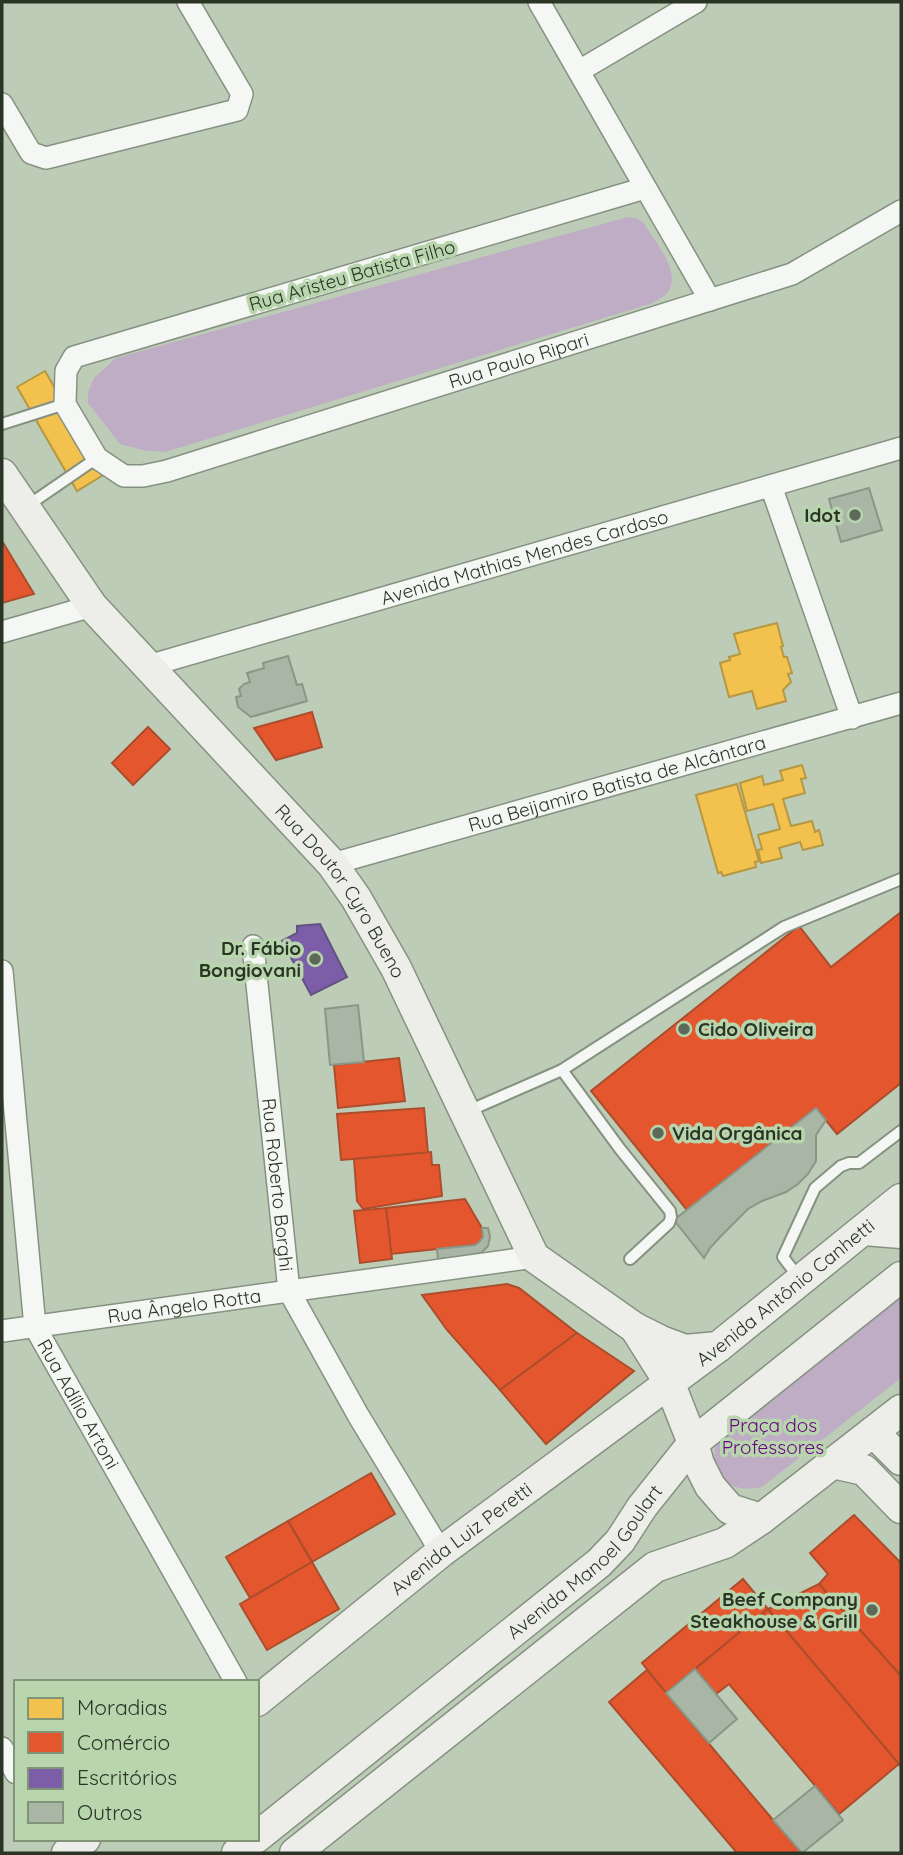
<svg xmlns="http://www.w3.org/2000/svg" width="903" height="1855" viewBox="0 0 903 1855" font-family="Quicksand,sans-serif">
  <style>
    .green { fill: #bfacc5 }
    .homes { fill: #f2c14e; stroke: #b69742; stroke-width: 2 }
    .shops { fill: #e4572e; stroke: #ac4d2c; stroke-width: 2 }
    .offices { fill: #7b5ea7; stroke: #635280; stroke-width: 2 }
    .building { fill: #aab6a5; stroke: #8a9686; stroke-width: 2 }
    .lines { fill: none; stroke-linecap: round; stroke-linejoin: round }
    .lane-casing { stroke: #869281; stroke-width: 14 }
    .street-casing { stroke: #869281; stroke-width: 24 }
    .secondary-casing { stroke: #869281; stroke-width: 33 }
    .lane { stroke: #f5f7f4; stroke-width: 10 }
    .street { stroke: #f5f7f4; stroke-width: 21 }
    .secondary { stroke: #ededea; stroke-width: 30 }
    .poi-dot { fill: #5d6a59; stroke: #b9d5ae; stroke-width: 2.5 }
    .labels { text-anchor: middle; stroke-width: 7; stroke-linejoin: round; paint-order: stroke }
    .street-label { font-size: 19px; fill: #2a3526; stroke: #b9d5ae }
    .poi-label { font-size: 19px; font-weight: bold; fill: #2a3526; stroke: #b9d5ae; text-anchor: end }
    .park-label { font-size: 19px; fill: #680383; stroke: #b9d5ae }
  </style>
  <rect width="100%" height="100%" fill="#bdccb7"/>
  <!-- green -->
  <g class="green">
    <path d="M 628,217 L 636,218 L 643,222 C 653,239 679,268 670,288 C 667,296 659,299 653,303 L 165,452 L 143,450 L 120,444 L 88,403 L 88,392 L 94,378 L 116,358 Z"/>
    <path d="M 901,1294 L 901,1378 L 762,1487 C 729,1495 707,1474 717,1440 Z"/>
  </g>
  <!-- homes -->
  <g class="homes">
    <path d="M 45,371 L 105,474 L 77,491 L 17,387 Z"/>
    <path d="M 777,623 L 783,646 L 781,647 L 784,657 L 787,657 L 792,673 L 788,674 L 791,682 L 783,690 L 786,701 L 757,709 L 752,691 L 729,697 L 720,663 L 730,660 L 729,657 L 740,654 L 734,634 Z"/>
    <path d="M 802,765 L 806,778 L 801,779 L 805,793 L 783,799 L 791,826 L 812,821 L 815,832 L 819,830 L 823,845 L 803,850 L 800,842 L 779,848 L 782,858 L 761,863 L 758,850 L 762,849 L 758,835 L 780,829 L 773,804 L 747,811 L 740,783 L 762,776 L 764,785 L 783,780 L 780,771 Z"/>
    <path d="M 737,784 L 759,861 L 755,862 L 756,867 L 723,876 L 721,872 L 718,873 L 696,795 Z"/>
  </g>
  <!-- shops -->
  <g class="shops">
    <path d="M 2,541 L 34,594 L 2,603 Z"/>
    <path d="M 312,712 L 322,747 L 276,760 L 254,728 Z"/>
    <path d="M 148,727 L 170,749 L 133,785 L 112,763 Z"/>
    <path d="M 901,912 L 901,1083 L 837,1134 L 816,1108 L 687,1210 L 591,1091 L 799,926 L 831,967 Z"/>
    <path d="M 399,1058 L 405,1101 L 338,1108 L 334,1065 Z"/>
    <path d="M 424,1108 L 428,1153 L 341,1160 L 337,1114 Z"/>
    <path d="M 431,1152 L 432,1165 L 439,1165 L 442,1196 L 363,1209 L 357,1201 L 354,1159 Z"/>
    <path d="M 465,1199 L 482,1228 L 483,1237 L 479,1242 L 475,1245 L 391,1254 L 386,1208 Z"/>
    <path d="M 386,1208 L 392,1259 L 360,1263 L 354,1211 Z"/>
    <path d="M 507,1284 L 519,1288 L 577,1333 L 500,1390 L 447,1330 L 422,1295 Z"/>
    <path d="M 577,1333 L 634,1371 L 546,1444 L 500,1390 Z"/>
    <path d="M 371,1473 L 395,1514 L 312,1562 L 288,1521 Z"/>
    <path d="M 854,1515 L 901,1563 L 901,1676 L 819,1584 L 828,1574 L 810,1553 Z"/>
    <path d="M 288,1521 L 312,1562 L 250,1598 L 226,1557 Z"/>
    <path d="M 312,1562 L 339,1609 L 267,1650 L 240,1604 Z"/>
    <path d="M 743,1579 L 768,1609 L 666,1693 L 642,1663 Z"/>
    <path d="M 819,1584 L 901,1676 L 901,1767 L 768,1609 Z"/>
    <path d="M 768,1609 L 899,1764 L 839,1814 L 729,1684 L 716,1694 L 695,1669 Z"/>
    <path d="M 647,1670 L 773,1820 L 802,1853 L 737,1853 L 609,1702 Z"/>
  </g>
  <!-- offices -->
  <path class="offices" d="M 320,924 L 347,977 L 311,995 L 282,941 L 297,933 L 297,926 Z"/>
  <!-- building -->
  <g class="building">
    <path d="M 869,488 L 882,530 L 841,542 L 829,499 Z"/>
    <path d="M 288,656 L 297,685 L 302,684 L 307,701 L 251,717 L 238,707 L 236,697 L 241,696 L 239,689 L 244,684 L 250,682 L 247,673 L 264,668 L 263,663 Z"/>
    <path d="M 358,1005 L 364,1062 L 330,1065 L 325,1009 Z"/>
    <path d="M 816,1108 L 826,1120 L 816,1135 L 816,1161 L 808,1174 L 798,1184 L 786,1192 L 762,1201 L 748,1209 L 721,1236 L 710,1248 L 704,1258 L 674,1220 Z"/>
    <path d="M 482,1228 L 488,1228 L 490,1237 L 488,1246 L 481,1253 L 469,1256 L 438,1259 L 437,1249 L 475,1245 L 479,1242 L 483,1237 Z"/>
    <path d="M 695,1669 L 737,1719 L 709,1743 L 666,1693 Z"/>
    <path d="M 815,1786 L 843,1820 L 802,1853 L 773,1820 Z"/>
  </g>
  <g class="lines">
    <!-- lane casing -->
    <g class="lane-casing">
      <g id="lane">
        <path d="M 2,424 L 65,404"/>
        <path d="M 27,506 L 97,458"/>
        <path d="M 562,1070 L 620,1149 L 670,1211 L 671,1217 L 669,1223 L 630,1259"/>
        <path d="M 466,1112 L 562,1070 L 784,927 L 901,879"/>
        <path d="M 799,1278 L 783,1257 L 815,1188 L 841,1166 L 849,1163 L 859,1163 L 901,1131"/>
      </g>
    </g>
    <!-- street casing -->
    <g class="street-casing">
      <g id="street">
        <path d="M 539,2 L 710,300"/>
        <path d="M 579,71 L 696,2"/>
        <path d="M 2,104 L 31,153 L 46,158 L 237,110 L 242,94 L 188,2"/>
        <path id="s1" d="M 645,188 L 74,357 L 66,371 L 65,404 L 97,458 L 124,476 L 143,476 L 167,471 L 792,274 L 901,211"/>
        <path d="M 771,486 L 852,718"/>
        <path d="M 2,632 L 92,606"/>
        <path id="s2" d="M 148,666 L 901,448"/>
        <path id="s3" d="M 332,864 L 901,703"/>
        <path id="s4" d="M 253,946 L 289,1291 L 358,1415 L 441,1552"/>
        <path id="s5" d="M 2,971 L 35,1327 L 236,1682"/>
        <path id="s6" d="M 2,1331 L 534,1257"/>
        <path d="M 2,1748 L 16,1773"/>
      </g>
    </g>
    <!-- secondary casing -->
    <g class="secondary-casing">
      <g id="secondary">
        <path id="s7" d="M 2,474 L 92,606 L 332,864 L 356,898 L 396,968 L 534,1257 L 635,1328 L 661,1341 L 685,1350 L 718,1347"/>
        <path d="M 864,1230 L 901,1233"/>
        <path d="M 635,1328 L 669,1382 L 693,1443 L 699,1464 L 710,1486 L 730,1509 L 761,1519"/>
        <path d="M 873,1432 L 901,1460"/>
        <path d="M 833,1463 L 864,1470 L 901,1508"/>
        <path id="s8" d="M 257,1701 L 441,1552 L 718,1347 L 901,1199"/>
        <path id="s9" d="M 257,1837 L 599,1563 L 620,1541 L 642,1507 L 693,1443 L 901,1277"/>
        <path d="M 67,1853 L 85,1839"/>
        <path d="M 237,1853 L 254,1839"/>
        <path d="M 295,1853 L 655,1567 L 725,1543 L 761,1519 L 901,1410"/>
      </g>
    </g>
    <!-- lane -->
    <use href="#lane" class="lane"/>
    <!-- street -->
    <use href="#street" class="street"/>
    <!-- secondary -->
    <use href="#secondary" class="secondary"/>
  </g>
  <!-- markers -->
  <g class="poi-dot">
    <circle cx="855" cy="515" r="7"/>
    <circle cx="315" cy="959" r="7"/>
    <circle cx="684" cy="1029" r="7"/>
    <circle cx="658" cy="1133" r="7"/>
    <circle cx="872" cy="1610" r="7"/>
  </g>
  <g class="labels">
    <!-- street labels -->
    <g class="street-label">
      <text transform="translate(352 275) rotate(-16)" y="7">Rua Aristeu Batista Filho</text>
      <text dy="7" stroke="none"><textPath href="#s1" startOffset="1152">Rua Paulo Ripari</textPath></text>
      <text dy="7" stroke="none"><textPath href="#s2" startOffset="392">Avenida Mathias Mendes Cardoso</textPath></text>
      <text dy="7" stroke="none"><textPath href="#s3" startOffset="296">Rua Beijamiro Batista de Alcântara</textPath></text>
      <text dy="7" stroke="none"><textPath href="#s7" startOffset="539">Rua Doutor Cyro Bueno</textPath></text>
      <text dy="7" stroke="none"><textPath href="#s4" startOffset="240">Rua Roberto Borghi</textPath></text>
      <text dy="7" stroke="none"><textPath href="#s8" startOffset="668">Avenida Antônio Canhetti</textPath></text>
      <text dy="7" stroke="none"><textPath href="#s6" startOffset="184">Rua Ângelo Rotta</textPath></text>
      <text dy="7" stroke="none"><textPath href="#s5" startOffset="446">Rua Adílio Artoni</textPath></text>
      <text dy="7" stroke="none"><textPath href="#s8" startOffset="261">Avenida Luiz Peretti</textPath></text>
      <text dy="7" stroke="none"><textPath href="#s9" startOffset="429">Avenida Manoel Goulart</textPath></text>
    </g>
    <!-- poi labels -->
    <g class="poi-label">
      <text x="841" y="522">Idot</text>
      <text x="301" y="955">Dr. Fábio<tspan x="301" dy="22">Bongiovani</tspan></text>
      <text x="698" y="1036" text-anchor="start">Cido Oliveira</text>
      <text x="672" y="1140" text-anchor="start">Vida Orgânica</text>
      <text x="858" y="1606">Beef Company<tspan x="858" dy="22">Steakhouse &amp; Grill</tspan></text>
    </g>
    <!-- park labels -->
    <g class="park-label">
      <text x="773" y="1432">Praça dos<tspan x="773" dy="22">Professores</tspan></text>
    </g>
  </g>
  <!-- border -->
  <rect width="903" height="1855" fill="none" stroke="#2a3526" stroke-width="7"/>
  <!-- legend -->
  <rect x="14" y="1680" width="245" height="161" fill="#b9d5ae" stroke="#809578" stroke-width="2"/>
  <rect x="28" y="1698" width="35" height="21" fill="#f2c14e" stroke="#809578" stroke-width="2"/>
  <text x="77" y="1715" font-size="21" fill="#2a3526">Moradias</text>
  <rect x="28" y="1732" width="35" height="21" fill="#e4572e" stroke="#809578" stroke-width="2"/>
  <text x="77" y="1750" font-size="21" fill="#2a3526">Comércio</text>
  <rect x="28" y="1768" width="35" height="21" fill="#7b5ea7" stroke="#809578" stroke-width="2"/>
  <text x="77" y="1785" font-size="21" fill="#2a3526">Escritórios</text>
  <rect x="28" y="1802" width="35" height="21" fill="#aab6a5" stroke="#809578" stroke-width="2"/>
  <text x="77" y="1820" font-size="21" fill="#2a3526">Outros</text>
</svg>
